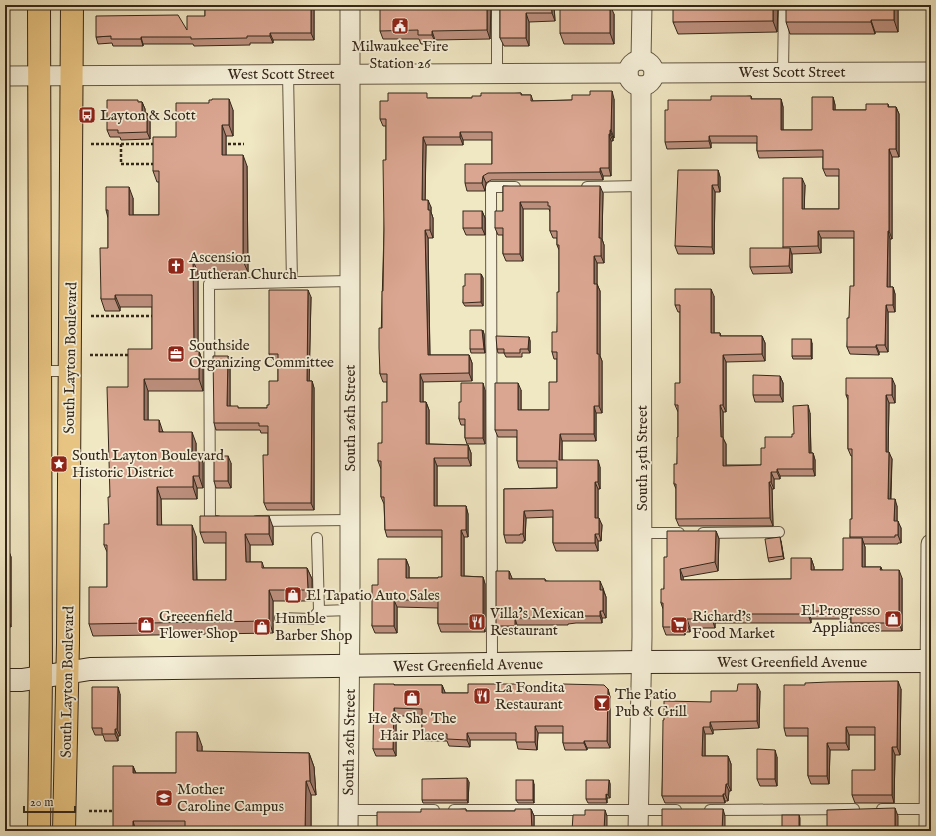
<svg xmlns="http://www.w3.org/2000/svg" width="936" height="836" viewBox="0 0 936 836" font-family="'IM FELL English',serif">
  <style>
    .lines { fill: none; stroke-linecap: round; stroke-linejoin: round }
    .lane-casing { stroke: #645844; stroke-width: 12 }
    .street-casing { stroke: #645844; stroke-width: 21 }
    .secondary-casing { stroke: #35281a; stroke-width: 24 }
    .primary-casing { stroke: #35281a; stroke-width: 24 }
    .path { stroke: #35281a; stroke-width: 2.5; stroke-dasharray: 3 2; stroke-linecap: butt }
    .lane { stroke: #f5efd8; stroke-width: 10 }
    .street { stroke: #f5efd8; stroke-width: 19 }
    .secondary { stroke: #f5efd8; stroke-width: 22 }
    .primary { stroke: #e8c482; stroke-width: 22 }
    .wall { fill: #bc8f7d; stroke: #35281a }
    .shaded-wall { fill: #997466; stroke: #35281a }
    .building { fill: #dba691; stroke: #35281a }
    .labels { text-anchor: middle; stroke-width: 3.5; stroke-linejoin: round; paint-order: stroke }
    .poi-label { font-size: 15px; fill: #35281a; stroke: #f5efd8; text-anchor: start }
    .street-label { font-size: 15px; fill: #35281a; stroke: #f5efd8 }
  </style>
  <rect width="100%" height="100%" fill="#f0e7c3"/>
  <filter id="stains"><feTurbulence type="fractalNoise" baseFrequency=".005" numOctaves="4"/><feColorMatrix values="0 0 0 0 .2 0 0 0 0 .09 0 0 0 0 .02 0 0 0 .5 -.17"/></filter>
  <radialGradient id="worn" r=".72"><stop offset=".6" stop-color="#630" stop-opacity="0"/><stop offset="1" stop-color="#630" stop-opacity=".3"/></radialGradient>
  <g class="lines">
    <!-- lane casing -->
    <g class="lane-casing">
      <g id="lane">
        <path d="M 497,5 L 497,74"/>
        <path d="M 783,72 L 784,5"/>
        <path d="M 288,74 L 292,282"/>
        <path d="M 587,187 L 641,186"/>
        <path d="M 40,371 L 70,371"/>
        <path d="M 217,521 L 210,521 L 209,284 L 350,281"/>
        <path d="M 257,521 L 350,520"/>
        <path d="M 642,533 L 679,533"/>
        <path d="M 703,533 L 779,532"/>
        <path d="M 317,538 L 319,611"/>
        <path d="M 280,618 L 312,619 L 319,611 L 350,610"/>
        <path d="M 492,664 L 491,187 L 515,187"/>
        <path d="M 882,809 L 931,809"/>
        <path d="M 348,810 L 434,810"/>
        <path d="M 454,810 L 676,810"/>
        <path d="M 710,810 L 854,809"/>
      </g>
    </g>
    <!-- street casing -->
    <g class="street-casing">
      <g id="street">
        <path d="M 641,60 L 642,5"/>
        <circle cx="641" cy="73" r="13"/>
        <path d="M 654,73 L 931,72"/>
        <path d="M 5,76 L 628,73"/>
        <path d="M 348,831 L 350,610 L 350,5"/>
        <path d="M 638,831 L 642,637 L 641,86"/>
        <path d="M 929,831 L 931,544"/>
      </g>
    </g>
    <!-- secondary casing -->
    <g class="secondary-casing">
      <path id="secondary" d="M 5,680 L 22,680 L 90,669 L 642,662 L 931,661"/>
    </g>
    <!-- primary casing -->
    <g class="primary-casing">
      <g id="primary">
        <path d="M 39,5 L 41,677 L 39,831"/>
        <path d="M 64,831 L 68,643 L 72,5"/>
      </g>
    </g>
    <!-- path -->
    <g class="path">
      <path d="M 91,144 L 156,144"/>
      <path d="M 121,144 L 121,164 L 155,164"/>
      <path d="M 223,144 L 244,144"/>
      <path d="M 91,316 L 153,316"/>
      <path d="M 90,355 L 130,355"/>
      <path d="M 89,811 L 113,811"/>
    </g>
    <!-- lane -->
    <use href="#lane" class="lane"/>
    <!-- street -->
    <use href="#street" class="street"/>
    <!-- secondary -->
    <use href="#secondary" class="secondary"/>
    <!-- primary -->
    <use href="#primary" class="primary"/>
  </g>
  <!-- wall -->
  <g class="wall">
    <path d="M 205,5 L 314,5 L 314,40 L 273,40 L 273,43 L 250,43 L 250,45 L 194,46 L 193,44 L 143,44 L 143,46 L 113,46 L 112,43 L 98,44 L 96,37 L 187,30 L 205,16 Z"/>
    <path d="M 420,5 L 420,6 L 464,6 L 464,5 L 491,5 L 490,39 L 435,40 L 436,44 L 421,44 L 419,39 L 383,39 L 380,31 Z"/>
    <path d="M 500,5 L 554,5 L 555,21 L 529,22 L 529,46 L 504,46 L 500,38 Z"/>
    <path d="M 778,5 L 777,32 L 678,34 L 673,22 Z"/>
    <path d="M 898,5 L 898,32 L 875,32 L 875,34 L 790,34 L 786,22 Z"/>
    <path d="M 614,14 L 614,44 L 564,44 L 560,33 Z"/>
    <path d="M 521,93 L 522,95 L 531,95 L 533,101 L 614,99 L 614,138 L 613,138 L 613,141 L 611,141 L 611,176 L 603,176 L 603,180 L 491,180 L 486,183 L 485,191 L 467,191 L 465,183 L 492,164 L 492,140 L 463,140 L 463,145 L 426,145 L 425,200 L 431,207 L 431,212 L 433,218 L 433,238 L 428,238 L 430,355 L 469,355 L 472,363 L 472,381 L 423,382 L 423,402 L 426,402 L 429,410 L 429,444 L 468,445 L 471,453 L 471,466 L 437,466 L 437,506 L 466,506 L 468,514 L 468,537 L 464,537 L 464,576 L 483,577 L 485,584 L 485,632 L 441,632 L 438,624 L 438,608 L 397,607 L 397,633 L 375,633 L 372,626 L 378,585 L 406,559 L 409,567 L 409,578 L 438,578 L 442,577 L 442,537 L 387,537 L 385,530 L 384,504 L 381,497 L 381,469 L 378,461 L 382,443 L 387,402 L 387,382 L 383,382 L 380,374 L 386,160 L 386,126 L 383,126 L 380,119 L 429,98 L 472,98 L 481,96 Z"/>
    <path d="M 751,96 L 752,99 L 781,99 L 783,107 L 783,130 L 812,130 L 833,97 L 835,105 L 835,110 L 866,110 L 888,104 L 889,107 L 896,107 L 899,114 L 899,157 L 892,157 L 892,239 L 890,239 L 890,287 L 893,287 L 895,294 L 895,312 L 888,312 L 888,352 L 879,352 L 879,355 L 850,354 L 847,347 L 849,318 L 854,286 L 854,238 L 821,238 L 821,253 L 792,254 L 792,273 L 753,274 L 750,267 L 783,248 L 783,247 L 805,185 L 804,209 L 839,209 L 839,176 L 826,176 L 823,169 L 823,157 L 759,158 L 757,151 L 757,143 L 711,143 L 711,148 L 667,149 L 665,142 L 711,100 Z"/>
    <path d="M 139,102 L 142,102 L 145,109 L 145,113 L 150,120 L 150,139 L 121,140 L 120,137 L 110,137 L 107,130 Z"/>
    <path d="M 233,110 L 233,136 L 226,136 L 226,155 L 247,166 L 248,272 L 198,272 L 198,351 L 199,351 L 203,363 L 203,391 L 148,391 L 148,420 L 163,432 L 196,443 L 196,452 L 203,463 L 203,488 L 197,488 L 197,499 L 161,499 L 161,525 L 196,536 L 197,580 L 226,580 L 226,543 L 204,543 L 200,532 L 273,527 L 273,545 L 250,545 L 250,562 L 262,562 L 264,568 L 307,568 L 312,579 L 312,601 L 273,601 L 273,633 L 93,636 L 89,624 L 107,587 L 107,552 L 104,545 L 109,524 L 110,497 L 128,387 L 152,349 L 152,307 L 120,307 L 120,311 L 105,311 L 101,299 L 108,248 L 108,218 L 106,210 L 133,198 L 133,215 L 159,215 L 159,182 L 157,182 L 153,171 L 176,137 Z"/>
    <path d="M 718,170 L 720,177 L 720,192 L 715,192 L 714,254 L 678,254 L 675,246 Z"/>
    <path d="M 503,186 L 603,193 L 602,239 L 604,245 L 604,263 L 597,263 L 597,284 L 600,291 L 600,356 L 602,361 L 602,413 L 596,413 L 596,441 L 562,441 L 562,460 L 600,467 L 600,489 L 598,489 L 598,518 L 602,525 L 601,541 L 598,541 L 598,551 L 556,551 L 553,543 L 553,517 L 526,518 L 525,541 L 523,541 L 523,543 L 506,543 L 504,535 L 504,489 L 557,488 L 557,468 L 519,468 L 517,461 L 517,437 L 498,437 L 495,430 L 521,390 L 521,410 L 549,410 L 557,382 L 557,359 L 554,359 L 552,352 L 557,332 L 559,292 L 559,250 L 557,245 L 557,238 L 553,238 L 550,231 L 550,212 L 549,209 L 523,209 L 523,261 L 506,261 L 503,254 L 503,235 L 498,235 L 495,228 L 503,211 Z"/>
    <path d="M 482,211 L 485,218 L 485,235 L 466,235 L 463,228 Z"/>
    <path d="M 481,274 L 483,278 L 483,306 L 465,306 L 463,303 L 465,286 Z"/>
    <path d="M 714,296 L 714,333 L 720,333 L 721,336 L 762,336 L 765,343 L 765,361 L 726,362 L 726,412 L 723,412 L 723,438 L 726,444 L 726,465 L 761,465 L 765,448 L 792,437 L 810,413 L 811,453 L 813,453 L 815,460 L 815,476 L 780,476 L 780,479 L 774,479 L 774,489 L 772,489 L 773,526 L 679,526 L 676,519 L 676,489 L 674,484 L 677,464 L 678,437 L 678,412 L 675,405 L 680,383 L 680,312 L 678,312 L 675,305 Z"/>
    <path d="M 311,297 L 309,381 L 312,381 L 314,388 L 314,510 L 267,510 L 264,503 L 268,455 L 268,433 L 261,433 L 260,430 L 216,430 L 214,423 L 230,363 L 230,406 L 239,408 L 267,408 L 269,405 L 278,381 L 278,361 L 272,361 L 269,354 Z"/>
    <path d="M 483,330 L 484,334 L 485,353 L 471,353 L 470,349 Z"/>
    <path d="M 529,337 L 530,341 L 530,353 L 522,353 L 522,357 L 506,357 L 504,353 L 498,353 L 497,349 Z"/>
    <path d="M 812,343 L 812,359 L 793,359 L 792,356 Z"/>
    <path d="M 780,376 L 783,383 L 783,402 L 755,402 L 753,395 Z"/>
    <path d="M 895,385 L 895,403 L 889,403 L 888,452 L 892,459 L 891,499 L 897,506 L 897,521 L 901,528 L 901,543 L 898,543 L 898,544 L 864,544 L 865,547 L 865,567 L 881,567 L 882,570 L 902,578 L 902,631 L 854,631 L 851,623 L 851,619 L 811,619 L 811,623 L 715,623 L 715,628 L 690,628 L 690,632 L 685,632 L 685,635 L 666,635 L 663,627 L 663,609 L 661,603 L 664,589 L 667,557 L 716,531 L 719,539 L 718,571 L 683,577 L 683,580 L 791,579 L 811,558 L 814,567 L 814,570 L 843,570 L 850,538 L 850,537 L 852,519 L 852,456 L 851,456 L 848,449 L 848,400 L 846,395 Z"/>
    <path d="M 485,390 L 485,444 L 467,444 L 465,438 L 465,425 L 461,425 L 459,419 L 461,402 Z"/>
    <path d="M 231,463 L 231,488 L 216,488 L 214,481 Z"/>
    <path d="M 781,541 L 784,559 L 769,562 L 768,558 Z"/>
    <path d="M 5,549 L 8,549 L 11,557 L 11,627 L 5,627 Z"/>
    <path d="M 509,571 L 512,579 L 545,579 L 546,581 L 603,588 L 606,597 L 606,618 L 602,618 L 602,623 L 576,623 L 568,624 L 568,625 L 517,625 L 517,633 L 498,633 L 496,626 Z"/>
    <path d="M 394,684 L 395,685 L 442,685 L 445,693 L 468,693 L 535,686 L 608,689 L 610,697 L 610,748 L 587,748 L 587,750 L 565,750 L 563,743 L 563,733 L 538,733 L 537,750 L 518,749 L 516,740 L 470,740 L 470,747 L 449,746 L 447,741 L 424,741 L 422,734 L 422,716 L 396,716 L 396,756 L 376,756 L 373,749 Z"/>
    <path d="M 901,689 L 900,755 L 895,755 L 894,803 L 855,803 L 852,795 L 875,770 L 875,735 L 849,735 L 849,750 L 830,750 L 829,784 L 811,784 L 808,776 L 808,736 L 786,736 L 784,728 Z"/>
    <path d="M 760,691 L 759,728 L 713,730 L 713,734 L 705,734 L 705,756 L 728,756 L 731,764 L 731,791 L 729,791 L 728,801 L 725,801 L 725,803 L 665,803 L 662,796 L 664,720 L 711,702 Z"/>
    <path d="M 120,694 L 120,736 L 118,736 L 118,741 L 105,741 L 103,735 L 95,735 L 92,728 Z"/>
    <path d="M 202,746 L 202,752 L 309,753 L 314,767 L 316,795 L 311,795 L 311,831 L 113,831 L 133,766 L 136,773 L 176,773 Z"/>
    <path d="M 777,757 L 777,786 L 760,786 L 757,779 Z"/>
    <path d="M 609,780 L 610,784 L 610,798 L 607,798 L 607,803 L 588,803 L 586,799 Z"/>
    <path d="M 469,782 L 468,803 L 423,803 L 422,800 Z"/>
    <path d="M 534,784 L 534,803 L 518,803 L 516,800 Z"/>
    <path d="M 466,809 L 466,811 L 515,811 L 531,809 L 534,816 L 534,831 L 377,831 L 421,812 Z"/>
  </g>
  <!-- shaded-wall -->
  <g class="shaded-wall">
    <path d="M 311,5 L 314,5 L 314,40 L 311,33 Z"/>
    <path d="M 487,5 L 491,5 L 490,39 L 487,30 Z"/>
    <path d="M 551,5 L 554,5 L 555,21 L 552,13 Z"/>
    <path d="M 610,5 L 614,14 L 614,44 L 610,33 Z"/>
    <path d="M 773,5 L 778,5 L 777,32 L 773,21 Z"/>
    <path d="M 894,5 L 898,5 L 898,32 L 894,20 Z"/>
    <path d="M 526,13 L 529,22 L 529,46 L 526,38 Z"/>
    <path d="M 871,20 L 875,32 L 875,34 L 871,22 Z"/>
    <path d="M 432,31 L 435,40 L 436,44 L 432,35 Z"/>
    <path d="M 270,33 L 273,40 L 273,43 L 270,36 Z"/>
    <path d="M 141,37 L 143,44 L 143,46 L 141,39 Z"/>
    <path d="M 612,91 L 614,99 L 614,138 L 611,130 Z"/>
    <path d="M 833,97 L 835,105 L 835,117 L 833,110 Z"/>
    <path d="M 229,99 L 233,110 L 233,136 L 229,125 Z"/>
    <path d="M 781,99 L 783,107 L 783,138 L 781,130 Z"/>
    <path d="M 142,102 L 145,109 L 145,120 L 142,113 Z"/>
    <path d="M 896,107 L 899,114 L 899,157 L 896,149 Z"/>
    <path d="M 147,113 L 150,120 L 150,139 L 147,132 Z"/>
    <path d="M 222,125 L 226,136 L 226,166 L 222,155 Z"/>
    <path d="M 610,130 L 613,138 L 613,141 L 610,134 Z"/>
    <path d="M 460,132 L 463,140 L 463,145 L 460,137 Z"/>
    <path d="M 5,133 L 6,135 L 6,218 L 5,216 Z"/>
    <path d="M 609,134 L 611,141 L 611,176 L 609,168 Z"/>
    <path d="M 709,136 L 711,143 L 711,148 L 709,141 Z"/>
    <path d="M 423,137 L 426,145 L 425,207 L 422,200 Z"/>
    <path d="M 889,149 L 892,157 L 892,239 L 889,231 Z"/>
    <path d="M 243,155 L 247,166 L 248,272 L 243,261 Z"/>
    <path d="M 600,168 L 603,176 L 603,180 L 600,172 Z"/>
    <path d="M 718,170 L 720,177 L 720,192 L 718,185 Z"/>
    <path d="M 483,176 L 486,183 L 485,191 L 482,183 Z"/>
    <path d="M 802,178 L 805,185 L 804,217 L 802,209 Z"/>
    <path d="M 712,185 L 715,192 L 714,254 L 712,247 Z"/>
    <path d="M 600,186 L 603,193 L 602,239 L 604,245 L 604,263 L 601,256 L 599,238 Z"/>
    <path d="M 129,187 L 133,198 L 133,227 L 129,215 Z"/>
    <path d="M 428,200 L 431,207 L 431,212 L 433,218 L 433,238 L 430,230 L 428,210 Z"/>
    <path d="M 520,202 L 523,209 L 523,261 L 520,254 Z"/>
    <path d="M 482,211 L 485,218 L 485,235 L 482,228 Z"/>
    <path d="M 425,230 L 428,238 L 430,363 L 428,355 Z"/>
    <path d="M 818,231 L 821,238 L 821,253 L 818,246 Z"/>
    <path d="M 888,231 L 890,239 L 890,294 L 887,287 Z"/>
    <path d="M 790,248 L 792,255 L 792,273 L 789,266 Z"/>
    <path d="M 594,256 L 597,263 L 597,291 L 594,284 Z"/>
    <path d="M 193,261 L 198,272 L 198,363 L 194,351 Z"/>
    <path d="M 481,274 L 483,278 L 483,306 L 481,302 Z"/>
    <path d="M 597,284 L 600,291 L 600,356 L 602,361 L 602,413 L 599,406 L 597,354 Z"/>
    <path d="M 893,287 L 895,294 L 895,312 L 893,305 Z"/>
    <path d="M 711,289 L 714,296 L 714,340 L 711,333 Z"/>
    <path d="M 308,290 L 311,297 L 309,388 L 307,381 Z"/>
    <path d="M 115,295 L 120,307 L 120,311 L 115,299 Z"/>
    <path d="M 886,305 L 888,312 L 888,352 L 885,345 Z"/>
    <path d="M 482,330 L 484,334 L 485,353 L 484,349 Z"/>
    <path d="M 762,336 L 765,343 L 765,361 L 762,354 Z"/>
    <path d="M 529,337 L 530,341 L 530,353 L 528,349 Z"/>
    <path d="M 811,339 L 812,343 L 812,359 L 811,356 Z"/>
    <path d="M 876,345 L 879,352 L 879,355 L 876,347 Z"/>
    <path d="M 199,351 L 203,363 L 203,391 L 199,379 Z"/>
    <path d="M 469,355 L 472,363 L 472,381 L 469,373 Z"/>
    <path d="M 723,355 L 726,362 L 726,412 L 723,405 Z"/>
    <path d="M 228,356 L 230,363 L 230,413 L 227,406 Z"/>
    <path d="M 420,374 L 423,382 L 423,410 L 420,402 Z"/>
    <path d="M 780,376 L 783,383 L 783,402 L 780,395 Z"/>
    <path d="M 892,378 L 895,385 L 895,403 L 892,395 Z"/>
    <path d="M 144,379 L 148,391 L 148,432 L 144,420 Z"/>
    <path d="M 312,381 L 314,388 L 314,510 L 311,503 Z"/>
    <path d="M 483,383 L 485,390 L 485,444 L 483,438 Z"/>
    <path d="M 518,383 L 521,390 L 521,417 L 518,410 Z"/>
    <path d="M 886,395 L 889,403 L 888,459 L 886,452 Z"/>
    <path d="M 426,402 L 429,410 L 429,452 L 426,444 Z"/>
    <path d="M 720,405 L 723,412 L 723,438 L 726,444 L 726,473 L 723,466 L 721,437 Z"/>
    <path d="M 808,405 L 810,413 L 811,460 L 809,453 Z"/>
    <path d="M 594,406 L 596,413 L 596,441 L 594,434 Z"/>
    <path d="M 159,420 L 163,432 L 159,432 Z"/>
    <path d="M 192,432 L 196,443 L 196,463 L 192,452 Z"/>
    <path d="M 560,434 L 562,441 L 562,467 L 559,460 Z"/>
    <path d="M 468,445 L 471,453 L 471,466 L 468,458 Z"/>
    <path d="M 199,452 L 203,463 L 203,488 L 199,476 Z"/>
    <path d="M 889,452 L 892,459 L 890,506 L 888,499 Z"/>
    <path d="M 813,453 L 815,460 L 815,476 L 813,469 Z"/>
    <path d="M 228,456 L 231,463 L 231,488 L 228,481 Z"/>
    <path d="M 434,458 L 437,466 L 437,514 L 434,506 Z"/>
    <path d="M 598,460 L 600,467 L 600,489 L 598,482 Z"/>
    <path d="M 777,469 L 780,476 L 780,479 L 777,472 Z"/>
    <path d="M 771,472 L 774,479 L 774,489 L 771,482 Z"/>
    <path d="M 193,476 L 197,488 L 197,499 L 193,487 Z"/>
    <path d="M 595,482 L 598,489 L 598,525 L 595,518 Z"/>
    <path d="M 769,482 L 772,489 L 773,526 L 770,518 Z"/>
    <path d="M 157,487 L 161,499 L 162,537 L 157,525 Z"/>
    <path d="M 895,499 L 897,506 L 897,528 L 894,521 Z"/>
    <path d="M 466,506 L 468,514 L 468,537 L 466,530 Z"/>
    <path d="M 524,511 L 526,518 L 525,541 L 523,534 Z"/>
    <path d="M 269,516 L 273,527 L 273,545 L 269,534 Z"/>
    <path d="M 599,518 L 602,525 L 601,541 L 599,534 Z"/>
    <path d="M 898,521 L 901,528 L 901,543 L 898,535 Z"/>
    <path d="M 192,525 L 196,536 L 197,592 L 193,580 Z"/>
    <path d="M 461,530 L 464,537 L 464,584 L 461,576 Z"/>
    <path d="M 716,531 L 719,539 L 718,571 L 715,562 Z"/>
    <path d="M 245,534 L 250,545 L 250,574 L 246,562 Z"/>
    <path d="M 595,534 L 598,541 L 598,551 L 595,543 Z"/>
    <path d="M 780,537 L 781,541 L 784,559 L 783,556 Z"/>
    <path d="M 862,538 L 865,547 L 865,575 L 862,567 Z"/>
    <path d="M 8,549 L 11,557 L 11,627 L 8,618 Z"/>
    <path d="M 811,558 L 814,567 L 814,579 L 811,570 Z"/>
    <path d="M 406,559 L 409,567 L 409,586 L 406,578 Z"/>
    <path d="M 307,568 L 312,579 L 312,601 L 308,590 Z"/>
    <path d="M 680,569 L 683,577 L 684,588 L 681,580 Z"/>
    <path d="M 899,570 L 902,578 L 902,631 L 899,623 Z"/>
    <path d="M 509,571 L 512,578 L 512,586 L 509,579 Z"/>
    <path d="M 483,577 L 485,584 L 485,632 L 483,624 Z"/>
    <path d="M 600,581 L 603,588 L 603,597 L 600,590 Z"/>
    <path d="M 269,590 L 273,601 L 273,633 L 269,621 Z"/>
    <path d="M 603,590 L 606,597 L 606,618 L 603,611 Z"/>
    <path d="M 394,600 L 397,607 L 397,633 L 394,626 Z"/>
    <path d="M 600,611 L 602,618 L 602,623 L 600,616 Z"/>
    <path d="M 808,611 L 811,619 L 811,623 L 808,614 Z"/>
    <path d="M 712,614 L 715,623 L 715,628 L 712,619 Z"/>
    <path d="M 515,618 L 517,625 L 517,633 L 515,626 Z"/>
    <path d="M 687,619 L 690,628 L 690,632 L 687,624 Z"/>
    <path d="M 682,624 L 685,632 L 685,635 L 682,627 Z"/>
    <path d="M 898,681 L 901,689 L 900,755 L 897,747 Z"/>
    <path d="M 757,684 L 760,691 L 759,728 L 757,721 Z"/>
    <path d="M 442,685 L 445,692 L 445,700 L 442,693 Z"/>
    <path d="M 118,687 L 120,694 L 120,736 L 117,729 Z"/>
    <path d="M 608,689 L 610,697 L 610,748 L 607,741 Z"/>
    <path d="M 394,708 L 396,716 L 396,756 L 393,749 Z"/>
    <path d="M 710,722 L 713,730 L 713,734 L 710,727 Z"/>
    <path d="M 535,726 L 538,733 L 537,750 L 535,742 Z"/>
    <path d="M 703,727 L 705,734 L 705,763 L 702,756 Z"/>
    <path d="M 846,727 L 849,735 L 849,750 L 846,743 Z"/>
    <path d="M 115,729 L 118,736 L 118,741 L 115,734 Z"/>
    <path d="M 197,732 L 202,746 L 202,765 L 197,751 Z"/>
    <path d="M 467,733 L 470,740 L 470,747 L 467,740 Z"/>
    <path d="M 584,741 L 587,748 L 587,750 L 584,743 Z"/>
    <path d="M 827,743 L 830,750 L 829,784 L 827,776 Z"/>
    <path d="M 892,747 L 895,755 L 894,803 L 892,795 Z"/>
    <path d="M 775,750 L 777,757 L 777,786 L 775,779 Z"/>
    <path d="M 309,753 L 314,767 L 316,795 L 310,781 Z"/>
    <path d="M 728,756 L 731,764 L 731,791 L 728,784 Z"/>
    <path d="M 133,766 L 138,780 L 133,773 Z"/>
    <path d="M 467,778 L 469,782 L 468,803 L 467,800 Z"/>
    <path d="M 533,780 L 534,784 L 534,803 L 533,800 Z"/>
    <path d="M 609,780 L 610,784 L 610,798 L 608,795 Z"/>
    <path d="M 306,781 L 311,795 L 311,831 L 305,831 Z"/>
    <path d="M 726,784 L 729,791 L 728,801 L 725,794 Z"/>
    <path d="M 606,794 L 607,798 L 607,803 L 606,799 Z"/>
    <path d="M 723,794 L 725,801 L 725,803 L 723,796 Z"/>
    <path d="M 895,808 L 898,816 L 898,831 L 895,831 Z"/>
    <path d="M 531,809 L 534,816 L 534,831 L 532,831 Z"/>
    <path d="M 723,809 L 725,816 L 725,831 L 722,831 Z"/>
    <path d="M 605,810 L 607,816 L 607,831 L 604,831 Z"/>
    <path d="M 799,815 L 800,818 L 800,831 L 799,831 Z"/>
    <path d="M 133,821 L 136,831 L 133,831 Z"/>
  </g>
  <!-- building -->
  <g class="building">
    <path d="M 205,5 L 311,5 L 311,33 L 270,33 L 270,36 L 247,36 L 247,38 L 191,39 L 191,37 L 141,37 L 141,39 L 111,39 L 111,36 L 96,37 L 96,16 L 178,15 L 187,30 L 187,16 L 205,16 Z"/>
    <path d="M 380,5 L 417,5 L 417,6 L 464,6 L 464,5 L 487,5 L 487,30 L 432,31 L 432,35 L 418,35 L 418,30 L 380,31 Z"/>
    <path d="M 500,5 L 551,5 L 552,13 L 526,13 L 526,38 L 500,38 Z"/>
    <rect x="560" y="5" width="50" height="28"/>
    <path d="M 673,5 L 773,5 L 773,21 L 673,22 Z"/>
    <path d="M 786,5 L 894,5 L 894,20 L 871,20 L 871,22 L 786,22 Z"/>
    <path d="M 590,91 L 612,91 L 611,130 L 610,130 L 610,134 L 609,134 L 609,168 L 600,168 L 600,172 L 488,173 L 483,176 L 482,183 L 465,183 L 465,164 L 492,164 L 492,132 L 460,132 L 460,137 L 423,137 L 422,200 L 428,200 L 428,210 L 430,210 L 430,230 L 425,230 L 428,355 L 469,355 L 469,373 L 420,374 L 420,402 L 426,402 L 426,444 L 468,445 L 468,458 L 434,458 L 434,506 L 466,506 L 466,530 L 461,530 L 461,576 L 483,577 L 483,624 L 438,624 L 438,600 L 394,600 L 394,626 L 372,626 L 372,585 L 378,585 L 378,559 L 406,559 L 406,578 L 438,578 L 438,577 L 442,577 L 442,530 L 385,530 L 384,497 L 381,497 L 381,461 L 378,461 L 378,443 L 382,443 L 382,402 L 387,402 L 387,374 L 380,374 L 379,348 L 379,328 L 382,328 L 382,291 L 383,291 L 384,230 L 383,160 L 386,160 L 386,119 L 380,119 L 380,101 L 388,101 L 388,93 L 427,93 L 427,98 L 472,98 L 472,96 L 481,96 L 481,93 L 521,93 L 521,95 L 531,95 L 531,101 L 572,100 L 572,95 L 590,95 Z"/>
    <path d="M 711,96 L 751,96 L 751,99 L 781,99 L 781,130 L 812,130 L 812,97 L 833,97 L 833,110 L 866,110 L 866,104 L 888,104 L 888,107 L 896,107 L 896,149 L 889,149 L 889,231 L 888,231 L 887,287 L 893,287 L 893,305 L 886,305 L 885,345 L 876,345 L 876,347 L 847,347 L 847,318 L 849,318 L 850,286 L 854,286 L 854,231 L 818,231 L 818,246 L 783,247 L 783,178 L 802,178 L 802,209 L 839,209 L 839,169 L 823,169 L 823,150 L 757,151 L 757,136 L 709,136 L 709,141 L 665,142 L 665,110 L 668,110 L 668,100 L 711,100 Z"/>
    <path d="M 212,99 L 229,99 L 229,125 L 222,125 L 222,155 L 243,155 L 243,261 L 193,261 L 194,351 L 199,351 L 199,379 L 144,379 L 144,420 L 159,420 L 159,432 L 192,432 L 192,452 L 199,452 L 199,476 L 193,476 L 193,487 L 157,487 L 157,525 L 192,525 L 193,580 L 226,580 L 226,532 L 200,532 L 200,516 L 269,516 L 269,534 L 245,534 L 246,562 L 262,562 L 262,568 L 307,568 L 308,590 L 269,590 L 269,621 L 89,624 L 89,587 L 107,587 L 107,545 L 104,545 L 104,524 L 109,524 L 108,497 L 110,497 L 107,387 L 128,387 L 128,349 L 152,349 L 152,295 L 115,295 L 115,299 L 101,299 L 100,248 L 108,248 L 108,210 L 106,210 L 106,187 L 129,187 L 129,215 L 159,215 L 159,171 L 153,171 L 153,137 L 176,137 L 176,103 L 209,103 L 209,100 L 212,100 Z"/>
    <path d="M 107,100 L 138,100 L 138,102 L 142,102 L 142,113 L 147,113 L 147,132 L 118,133 L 118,130 L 107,130 Z"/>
    <path d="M 678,170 L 718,170 L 718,185 L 712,185 L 712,247 L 675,246 Z"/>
    <path d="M 503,186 L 600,186 L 599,238 L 601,238 L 601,256 L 594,256 L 594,284 L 597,284 L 597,354 L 599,354 L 599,406 L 594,406 L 594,434 L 560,434 L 559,460 L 598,460 L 598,482 L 595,482 L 595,518 L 599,518 L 599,534 L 595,534 L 595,543 L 553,543 L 553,510 L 524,511 L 523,534 L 520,534 L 520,535 L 504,535 L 504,489 L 557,488 L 557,461 L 517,461 L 517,430 L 495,430 L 495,383 L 518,383 L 518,410 L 549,410 L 549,382 L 557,382 L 557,352 L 552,352 L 552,332 L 557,332 L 557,292 L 559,292 L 559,245 L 557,245 L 557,231 L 550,231 L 550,206 L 548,206 L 548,202 L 520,202 L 520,254 L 503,254 L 503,228 L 495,228 L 495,211 L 503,211 Z"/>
    <rect x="463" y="211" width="19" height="17"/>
    <path d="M 750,248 L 790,248 L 789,266 L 750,267 Z"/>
    <path d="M 465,274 L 481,274 L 481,302 L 463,303 L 463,286 L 465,286 Z"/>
    <path d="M 675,289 L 711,289 L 711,333 L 720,333 L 720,336 L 762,336 L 762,354 L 723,355 L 723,405 L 720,405 L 721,437 L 723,437 L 723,466 L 761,465 L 761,448 L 765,448 L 765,437 L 792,437 L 792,434 L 794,434 L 793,406 L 808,405 L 809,453 L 813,453 L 813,469 L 777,469 L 777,472 L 771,472 L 771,482 L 769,482 L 770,518 L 676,519 L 676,484 L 674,484 L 674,464 L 677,464 L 677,437 L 678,437 L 678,405 L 675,405 L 675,383 L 680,383 L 680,305 L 675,305 Z"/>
    <path d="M 269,290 L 308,290 L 307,381 L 312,381 L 311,503 L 264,503 L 263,455 L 268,455 L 268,426 L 259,426 L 259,423 L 214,423 L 213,356 L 228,356 L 227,406 L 238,406 L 238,408 L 267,408 L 267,405 L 269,405 L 269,381 L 278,381 L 278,354 L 269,354 Z"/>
    <path d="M 470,330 L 482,330 L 484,349 L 470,349 Z"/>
    <path d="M 496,336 L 529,337 L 528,349 L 520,349 L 520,353 L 504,353 L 504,349 L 497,349 Z"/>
    <rect x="792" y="339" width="19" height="17"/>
    <path d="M 753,375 L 780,376 L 780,395 L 753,395 Z"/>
    <path d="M 846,378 L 892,378 L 892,395 L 886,395 L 886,452 L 889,452 L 888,499 L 895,499 L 894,521 L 898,521 L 898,535 L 895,535 L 895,537 L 850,537 L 850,519 L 852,519 L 852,449 L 848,449 L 848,395 L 846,395 Z"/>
    <path d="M 461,383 L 483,383 L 483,438 L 465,438 L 465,419 L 459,419 L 459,402 L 461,402 Z"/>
    <rect x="214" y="456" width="14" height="25"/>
    <path d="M 667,531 L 716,531 L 715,562 L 680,569 L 681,580 L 791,579 L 791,558 L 811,558 L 811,570 L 843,570 L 843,538 L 862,538 L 862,567 L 881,567 L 880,570 L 899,570 L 899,623 L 851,623 L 851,611 L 808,611 L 808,614 L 712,614 L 712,619 L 687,619 L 687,624 L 682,624 L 682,627 L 663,627 L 663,603 L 661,603 L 661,589 L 664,589 L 664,557 L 667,557 Z"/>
    <path d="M 780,537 L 783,556 L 768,558 L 765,539 Z"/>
    <rect x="5" y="549" width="3" height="69"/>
    <path d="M 496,571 L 509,571 L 509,579 L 545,579 L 545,581 L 600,581 L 600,590 L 603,590 L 603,611 L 600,611 L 600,616 L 566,616 L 566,618 L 515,618 L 515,626 L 496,626 Z"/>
    <path d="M 898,681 L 897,747 L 892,747 L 892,795 L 852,795 L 852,770 L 875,770 L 875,727 L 846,727 L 846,743 L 827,743 L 827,776 L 808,776 L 808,728 L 784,728 L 784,685 L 805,685 L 805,683 L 829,682 Z"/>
    <path d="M 374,684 L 394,684 L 394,685 L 442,685 L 442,693 L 468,693 L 468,684 L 514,684 L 535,686 L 563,686 L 563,684 L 604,685 L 608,689 L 607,741 L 584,741 L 584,743 L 563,743 L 563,726 L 535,726 L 535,742 L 516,742 L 516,733 L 467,733 L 467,740 L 447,739 L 447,734 L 422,734 L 422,709 L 394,708 L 393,749 L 373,749 Z"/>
    <path d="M 738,684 L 757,684 L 757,721 L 710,722 L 710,727 L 703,727 L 702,756 L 728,756 L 728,784 L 726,784 L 725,794 L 723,794 L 723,796 L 662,796 L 663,720 L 664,720 L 664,701 L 711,702 L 711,691 L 737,691 Z"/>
    <path d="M 92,687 L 118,687 L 117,729 L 115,729 L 115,734 L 102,734 L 102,728 L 92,728 Z"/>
    <path d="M 176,732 L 197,732 L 197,751 L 309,753 L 310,781 L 306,781 L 305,831 L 185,831 L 185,821 L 133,821 L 133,831 L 113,831 L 113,766 L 133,766 L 133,773 L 176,773 Z"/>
    <path d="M 757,749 L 775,750 L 775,779 L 757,779 Z"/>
    <path d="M 467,778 L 467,800 L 422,800 L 422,779 Z"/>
    <rect x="516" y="780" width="17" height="20"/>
    <path d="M 586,780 L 609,780 L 608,795 L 606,794 L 606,799 L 586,799 Z"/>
    <path d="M 895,808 L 895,831 L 827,831 L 827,810 Z"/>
    <path d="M 421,809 L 466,809 L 466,811 L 515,811 L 515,809 L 531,809 L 532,831 L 491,831 L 491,830 L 437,830 L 437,831 L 377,831 L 377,812 L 421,812 Z"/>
    <path d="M 662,809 L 723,809 L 722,831 L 662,831 Z"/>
    <path d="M 585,810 L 605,810 L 604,831 L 572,831 L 573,815 L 585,815 Z"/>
    <rect x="782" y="815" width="17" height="16"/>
  </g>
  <!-- icons -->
  <defs>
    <g id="civic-square" transform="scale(0.9)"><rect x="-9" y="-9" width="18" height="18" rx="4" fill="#8f2418" stroke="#f5efd8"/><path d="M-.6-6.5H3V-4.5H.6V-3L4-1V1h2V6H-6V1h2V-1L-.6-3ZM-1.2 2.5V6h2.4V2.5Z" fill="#fff"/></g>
    <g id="bus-square" transform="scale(0.9)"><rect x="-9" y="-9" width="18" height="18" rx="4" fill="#8f2418" stroke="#f5efd8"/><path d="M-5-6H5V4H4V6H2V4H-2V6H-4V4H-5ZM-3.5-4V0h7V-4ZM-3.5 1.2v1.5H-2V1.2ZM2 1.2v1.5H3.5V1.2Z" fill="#fff"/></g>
    <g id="church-square" transform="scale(0.9)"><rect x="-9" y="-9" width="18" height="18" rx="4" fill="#8f2418" stroke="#f5efd8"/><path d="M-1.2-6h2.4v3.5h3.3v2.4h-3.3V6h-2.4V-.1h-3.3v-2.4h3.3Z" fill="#fff"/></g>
    <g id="office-square" transform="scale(0.9)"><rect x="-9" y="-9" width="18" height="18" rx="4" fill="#8f2418" stroke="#f5efd8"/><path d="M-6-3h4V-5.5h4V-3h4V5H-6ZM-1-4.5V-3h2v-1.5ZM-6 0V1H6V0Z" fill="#fff"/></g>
    <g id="sight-square" transform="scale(0.9)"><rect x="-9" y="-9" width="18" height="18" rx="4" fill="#8f2418" stroke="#f5efd8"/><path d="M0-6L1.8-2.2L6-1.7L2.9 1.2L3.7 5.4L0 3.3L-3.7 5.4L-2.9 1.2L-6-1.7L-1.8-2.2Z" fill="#fff"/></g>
    <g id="shop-square" transform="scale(0.9)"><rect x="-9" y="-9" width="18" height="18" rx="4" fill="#8f2418" stroke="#f5efd8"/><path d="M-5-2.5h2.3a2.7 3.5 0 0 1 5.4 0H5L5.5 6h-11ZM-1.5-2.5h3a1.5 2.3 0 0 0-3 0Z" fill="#fff"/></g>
    <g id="restaurant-square" transform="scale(0.9)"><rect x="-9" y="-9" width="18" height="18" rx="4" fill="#8f2418" stroke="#f5efd8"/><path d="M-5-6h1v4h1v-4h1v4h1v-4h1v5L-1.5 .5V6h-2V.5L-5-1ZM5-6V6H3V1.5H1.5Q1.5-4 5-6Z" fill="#fff"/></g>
    <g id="supermarket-square" transform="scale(0.9)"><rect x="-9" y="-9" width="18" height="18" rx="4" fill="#8f2418" stroke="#f5efd8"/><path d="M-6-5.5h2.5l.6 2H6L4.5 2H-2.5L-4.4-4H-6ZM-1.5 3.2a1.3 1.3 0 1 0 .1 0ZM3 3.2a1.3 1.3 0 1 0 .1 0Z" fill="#fff"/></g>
    <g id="bar-square" transform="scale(0.9)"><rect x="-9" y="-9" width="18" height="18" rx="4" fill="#8f2418" stroke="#f5efd8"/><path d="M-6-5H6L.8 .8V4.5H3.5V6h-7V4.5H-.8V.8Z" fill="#fff"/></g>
    <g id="school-square" transform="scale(0.9)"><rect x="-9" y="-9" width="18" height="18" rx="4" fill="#8f2418" stroke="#f5efd8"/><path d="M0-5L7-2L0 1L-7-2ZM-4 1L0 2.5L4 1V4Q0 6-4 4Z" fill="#fff"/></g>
  </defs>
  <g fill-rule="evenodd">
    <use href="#civic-square" x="400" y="26"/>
    <use href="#bus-square" x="87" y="115"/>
    <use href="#church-square" x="176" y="266"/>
    <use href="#office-square" x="176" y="354"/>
    <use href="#sight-square" x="59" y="464"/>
    <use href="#shop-square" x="293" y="595"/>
    <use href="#shop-square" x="893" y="619"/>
    <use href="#restaurant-square" x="477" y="622"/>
    <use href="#shop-square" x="146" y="625"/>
    <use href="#supermarket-square" x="679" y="625"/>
    <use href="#shop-square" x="262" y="627"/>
    <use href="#restaurant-square" x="482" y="696"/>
    <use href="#shop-square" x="412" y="698"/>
    <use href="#bar-square" x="602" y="703"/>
    <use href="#school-square" x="164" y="798"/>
  </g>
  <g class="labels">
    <!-- poi labels -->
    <g class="poi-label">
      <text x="400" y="51" text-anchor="middle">Milwaukee Fire<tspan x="400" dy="17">Station 26</tspan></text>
      <text x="100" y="120">Layton &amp; Scott</text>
      <text x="189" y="262">Ascension<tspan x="189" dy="17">Lutheran Church</tspan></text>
      <text x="189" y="350">Southside<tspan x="189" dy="17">Organizing Committee</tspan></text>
      <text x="72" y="460">South Layton Boulevard<tspan x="72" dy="17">Historic District</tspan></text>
      <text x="306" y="600">El Tapatio Auto Sales</text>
      <text x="880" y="615" text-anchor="end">El Progresso<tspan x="880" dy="17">Appliances</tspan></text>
      <text x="490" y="618">Villa’s Mexican<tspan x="490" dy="17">Restaurant</tspan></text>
      <text x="159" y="621">Greeenfield<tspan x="159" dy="17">Flower Shop</tspan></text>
      <text x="692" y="621">Richard's<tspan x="692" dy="17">Food Market</tspan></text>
      <text x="275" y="623">Humble<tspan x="275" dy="17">Barber Shop</tspan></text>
      <text x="495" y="692">La Fondita<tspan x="495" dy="17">Restaurant</tspan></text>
      <text x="615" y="699">The Patio<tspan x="615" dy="17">Pub &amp; Grill</tspan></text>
      <text x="412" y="723" text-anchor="middle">He &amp; She The<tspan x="412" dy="17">Hair Place</tspan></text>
      <text x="177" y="794">Mother<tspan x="177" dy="17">Caroline Campus</tspan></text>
    </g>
    <!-- street labels -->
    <g class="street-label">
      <text x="792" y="77">West Scott Street</text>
      <text x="281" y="79">West Scott Street</text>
      <text transform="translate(70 358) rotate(-89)" y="5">South Layton Boulevard</text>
      <text transform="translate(350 418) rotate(-90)" y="5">South 26th Street</text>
      <text transform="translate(642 458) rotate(-90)" y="5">South 25th Street</text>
      <text x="792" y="667">West Greenfield Avenue</text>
      <text transform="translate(468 665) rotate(-1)" y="5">West Greenfield Avenue</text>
      <text transform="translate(67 682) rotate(-89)" y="5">South Layton Boulevard</text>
      <text transform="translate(349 742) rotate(-89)" y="5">South 26th Street</text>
    </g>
  </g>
  <!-- margin -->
  <rect width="936" height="836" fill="none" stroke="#f0e7c3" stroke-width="20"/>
  <rect x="6" y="6" width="924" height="824" fill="none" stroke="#35281a" stroke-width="2"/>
  <rect x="10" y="10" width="916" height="816" fill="none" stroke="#35281a"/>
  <!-- scale -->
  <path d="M24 806v6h51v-6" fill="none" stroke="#35281a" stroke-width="2"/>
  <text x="30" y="806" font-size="12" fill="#35281a" stroke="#f5efd8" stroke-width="3" paint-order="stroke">20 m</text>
  <rect width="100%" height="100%" filter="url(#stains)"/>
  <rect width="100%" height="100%" fill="url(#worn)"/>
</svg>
